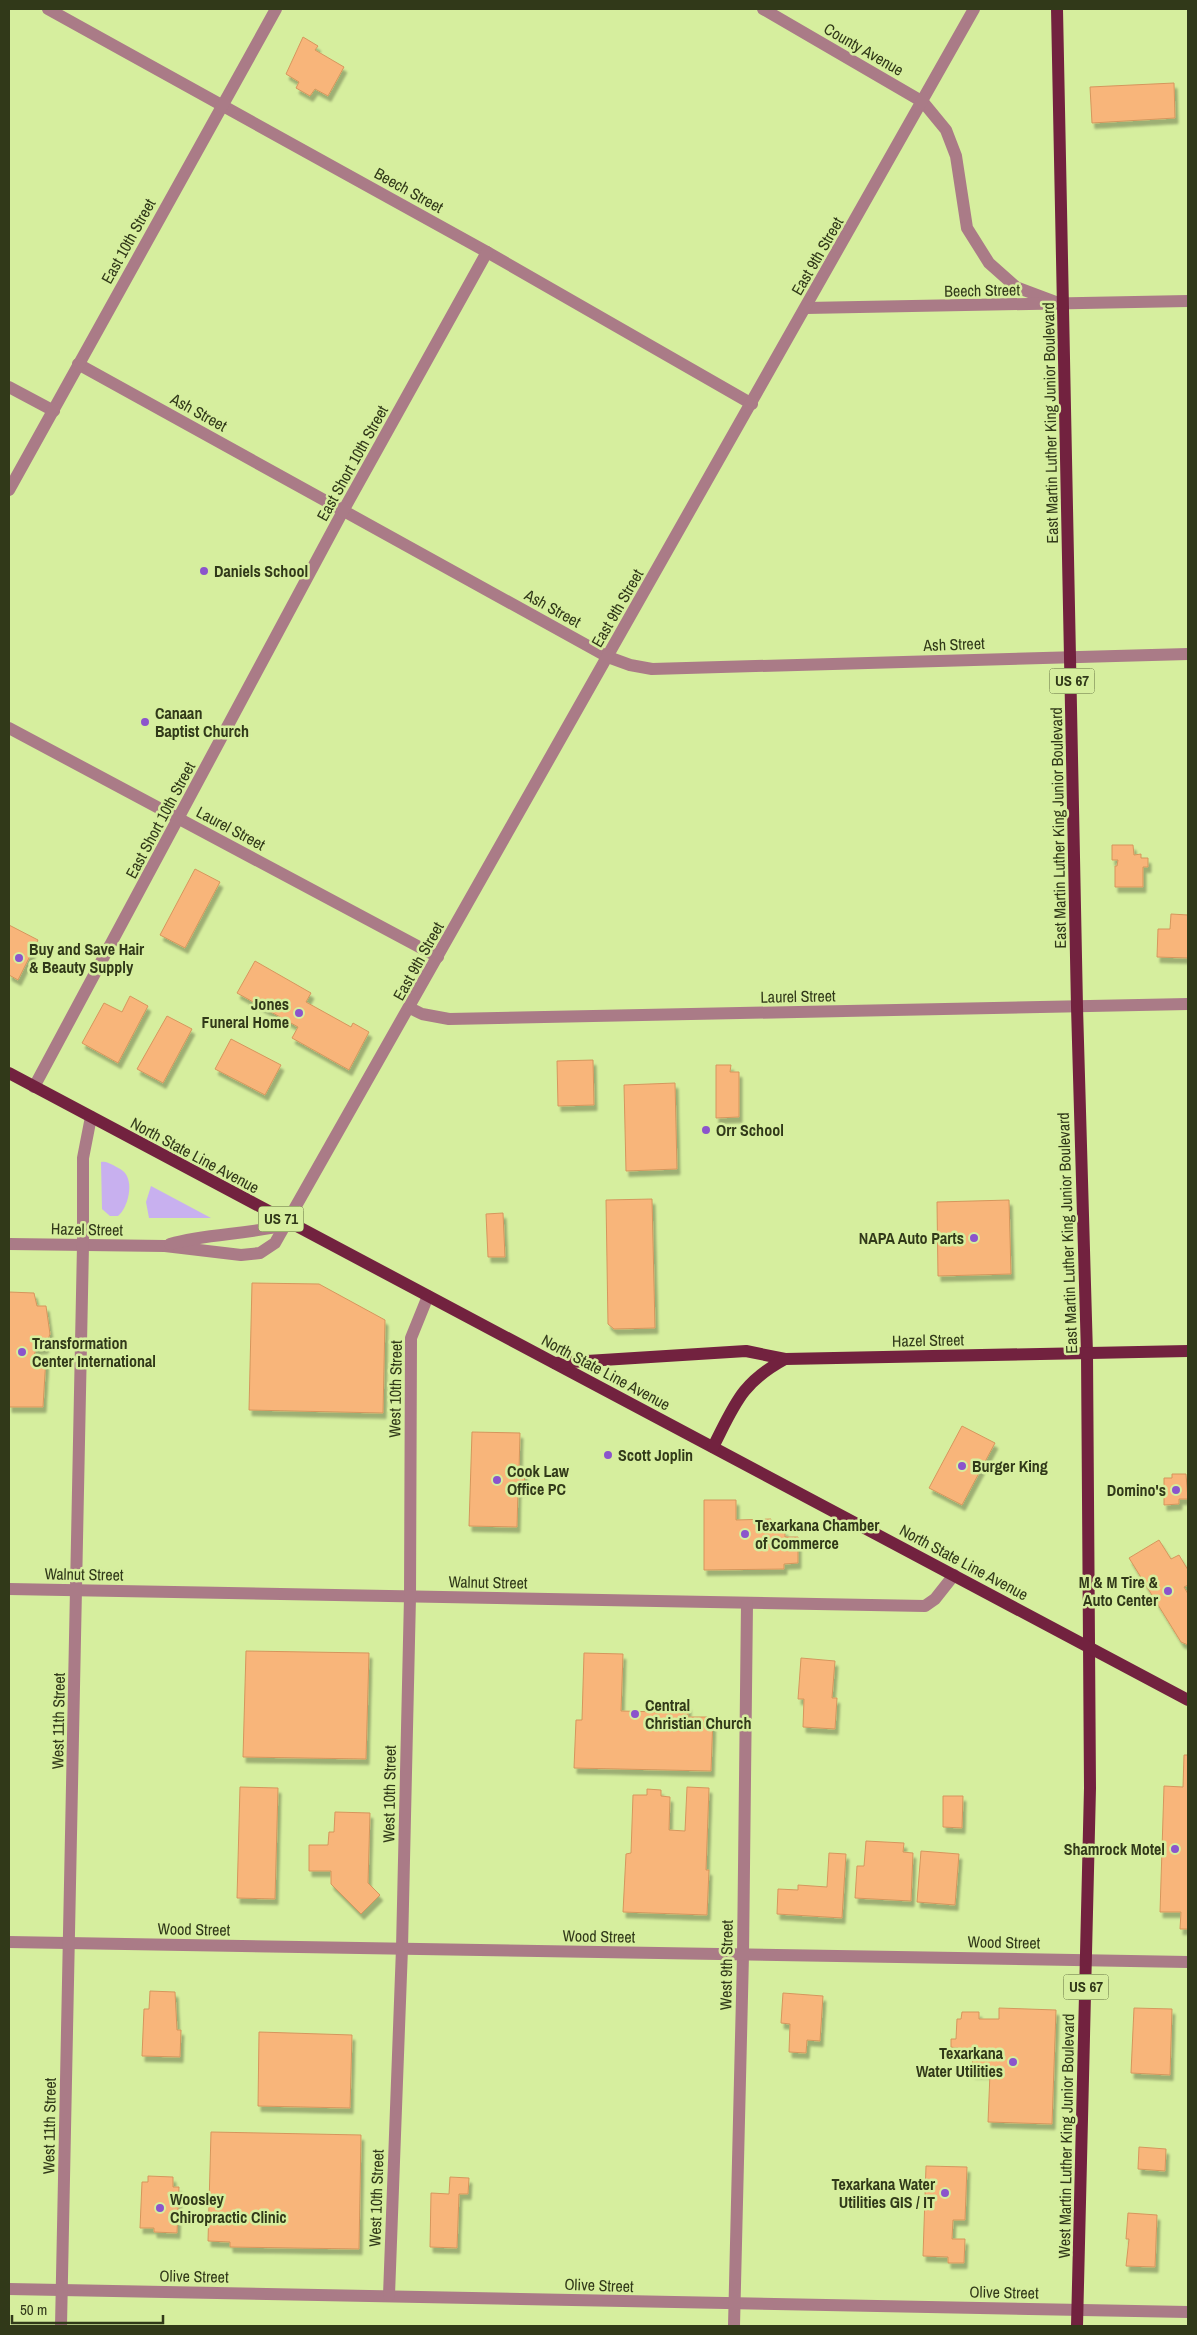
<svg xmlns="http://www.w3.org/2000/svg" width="1197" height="2335" viewBox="0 0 1197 2335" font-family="'Archivo Narrow',sans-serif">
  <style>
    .green { fill: #c8b0ef }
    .building { fill: #f8b57a; stroke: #d5965d; filter: url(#shadow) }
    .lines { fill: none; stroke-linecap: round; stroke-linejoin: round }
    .minor { stroke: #aa7b87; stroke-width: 12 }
    .major { stroke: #72223f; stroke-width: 12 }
    .poi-dot { fill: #8b54cc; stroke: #d6ee9e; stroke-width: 2 }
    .labels { text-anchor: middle; stroke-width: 5; stroke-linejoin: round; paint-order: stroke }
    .shield { fill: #d6ee9e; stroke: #626f41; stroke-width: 1 }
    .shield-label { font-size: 15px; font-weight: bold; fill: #313919 }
    .street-label { font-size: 16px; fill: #313919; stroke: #d6ee9e }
    .poi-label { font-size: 16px; font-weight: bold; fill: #313919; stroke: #d6ee9e; text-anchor: start }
  </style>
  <defs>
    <filter id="shadow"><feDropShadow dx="3" dy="5.5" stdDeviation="1" flood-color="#0004"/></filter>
  </defs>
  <rect width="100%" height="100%" fill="#d6ee9e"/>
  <!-- green -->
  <g class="green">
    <path d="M 101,1162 C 106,1161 108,1163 113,1165 C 116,1167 121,1169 123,1171 C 135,1181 128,1208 118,1216 L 110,1216 L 102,1209 Z"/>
    <path d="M 151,1186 L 211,1218 L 149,1218 L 146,1202 Z"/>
  </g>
  <!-- building -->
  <g class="building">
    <path d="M 303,37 L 318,46 L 315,50 L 344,67 L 328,96 L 315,89 L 310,96 L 296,88 L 299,82 L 286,74 Z"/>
    <path d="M 1174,83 L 1175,118 L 1092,123 L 1090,87 Z"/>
    <path d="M 1112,845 L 1133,845 L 1134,855 L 1141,854 L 1141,858 L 1148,858 L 1148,867 L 1143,867 L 1143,887 L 1115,887 L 1115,866 L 1117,866 L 1118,860 L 1112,860 Z"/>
    <path d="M 195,869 L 220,882 L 185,948 L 160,935 Z"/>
    <path d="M 1171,914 L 1188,915 L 1188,958 L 1157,957 L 1158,929 L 1170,929 Z"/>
    <path d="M 9,925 L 38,940 L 18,980 L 9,975 Z"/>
    <path d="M 255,961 L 311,993 L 306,1002 L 351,1027 L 353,1023 L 369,1032 L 349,1070 L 292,1038 L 298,1027 L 237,993 Z"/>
    <path d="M 130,996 L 148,1006 L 118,1063 L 82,1043 L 104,1003 L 122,1012 Z"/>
    <path d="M 167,1016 L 192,1029 L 163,1083 L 137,1069 Z"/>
    <path d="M 231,1039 L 281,1065 L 265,1095 L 215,1069 Z"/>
    <path d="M 593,1060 L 594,1105 L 558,1106 L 557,1061 Z"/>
    <path d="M 716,1065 L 731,1065 L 730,1072 L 739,1072 L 739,1117 L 716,1118 Z"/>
    <path d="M 675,1083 L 677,1169 L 626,1171 L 624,1085 Z"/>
    <path d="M 652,1199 L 655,1328 L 614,1329 L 608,1324 L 606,1200 Z"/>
    <path d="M 1009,1200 L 1011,1274 L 938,1276 L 937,1202 Z"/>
    <path d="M 503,1213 L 505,1257 L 488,1257 L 486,1214 Z"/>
    <path d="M 252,1283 L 319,1284 L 385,1320 L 383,1413 L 249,1410 Z"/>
    <path d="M 9,1292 L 34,1293 L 37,1306 L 46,1306 L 50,1334 L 45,1348 L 36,1349 L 34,1356 L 46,1357 L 43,1407 L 9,1407 Z"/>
    <path d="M 962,1426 L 995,1443 L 962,1505 L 929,1488 Z"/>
    <path d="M 472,1432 L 520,1433 L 519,1470 L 525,1470 L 524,1490 L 518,1490 L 517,1527 L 469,1526 Z"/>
    <path d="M 1172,1474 L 1186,1474 L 1188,1499 L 1179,1499 L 1179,1504 L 1164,1505 L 1164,1478 L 1172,1478 Z"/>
    <path d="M 704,1500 L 736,1500 L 736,1520 L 771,1519 L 771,1531 L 785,1530 L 785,1537 L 798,1537 L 798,1563 L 784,1564 L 784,1569 L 704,1570 Z"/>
    <path d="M 1159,1540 L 1171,1559 L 1179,1555 L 1188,1570 L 1188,1585 L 1184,1587 L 1188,1594 L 1188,1645 L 1181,1642 L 1129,1558 Z"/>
    <path d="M 246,1651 L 369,1653 L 366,1759 L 243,1757 Z"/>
    <path d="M 584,1653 L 623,1654 L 621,1711 L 663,1712 L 663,1705 L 688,1705 L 688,1717 L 713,1717 L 711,1771 L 574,1768 L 576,1720 L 582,1720 Z"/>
    <path d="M 801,1658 L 835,1661 L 832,1698 L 837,1698 L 835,1729 L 803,1727 L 804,1699 L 798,1699 Z"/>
    <path d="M 1184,1755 L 1188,1755 L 1188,1929 L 1180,1929 L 1181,1912 L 1160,1912 L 1164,1786 L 1183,1787 Z"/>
    <path d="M 240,1787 L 278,1788 L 275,1899 L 237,1898 Z"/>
    <path d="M 687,1787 L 709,1788 L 706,1870 L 709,1870 L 707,1915 L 623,1912 L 626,1854 L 631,1853 L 633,1795 L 647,1795 L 647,1789 L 661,1790 L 661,1796 L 670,1797 L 669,1830 L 685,1831 Z"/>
    <path d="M 943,1796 L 963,1796 L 962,1828 L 943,1827 Z"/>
    <path d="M 335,1812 L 370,1813 L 368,1883 L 380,1895 L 361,1914 L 331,1884 L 331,1871 L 309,1871 L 309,1845 L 328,1845 L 329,1832 L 334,1832 Z"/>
    <path d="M 866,1841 L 904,1843 L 903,1852 L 913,1853 L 911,1901 L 855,1898 L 857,1866 L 864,1866 Z"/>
    <path d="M 921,1851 L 959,1854 L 955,1905 L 917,1902 Z"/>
    <path d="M 829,1853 L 846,1854 L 842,1918 L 777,1914 L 778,1889 L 798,1890 L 798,1885 L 827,1887 Z"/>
    <path d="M 150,1991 L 175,1992 L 177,2030 L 181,2030 L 180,2057 L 142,2056 L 144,2009 L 149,2009 Z"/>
    <path d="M 783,1993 L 823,1996 L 820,2041 L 807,2040 L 806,2053 L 789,2052 L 790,2024 L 781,2023 Z"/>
    <path d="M 999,2008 L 1056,2010 L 1052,2124 L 988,2122 L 990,2073 L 972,2073 L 973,2051 L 951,2047 L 951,2039 L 956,2039 L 957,2019 L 961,2019 L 962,2012 L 979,2012 L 979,2019 L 999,2019 Z"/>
    <path d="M 1134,2008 L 1172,2009 L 1170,2075 L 1131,2073 Z"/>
    <path d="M 259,2032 L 352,2035 L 350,2108 L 258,2106 Z"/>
    <path d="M 211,2132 L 361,2135 L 359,2249 L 230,2247 L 230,2242 L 208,2241 Z"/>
    <path d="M 1139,2147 L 1166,2149 L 1165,2171 L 1138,2169 Z"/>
    <path d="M 926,2166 L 967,2167 L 965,2220 L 953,2220 L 952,2239 L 965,2239 L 964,2263 L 948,2263 L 948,2257 L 923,2256 Z"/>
    <path d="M 148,2176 L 173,2177 L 173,2187 L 179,2187 L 177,2233 L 154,2232 L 154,2228 L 140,2228 L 142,2182 L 148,2182 Z"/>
    <path d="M 450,2177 L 469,2178 L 468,2194 L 459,2194 L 457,2248 L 430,2247 L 431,2193 L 449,2194 Z"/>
    <path d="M 1128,2213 L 1157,2215 L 1155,2267 L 1126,2266 L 1129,2239 L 1126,2239 Z"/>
  </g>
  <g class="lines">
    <!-- minor -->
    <g class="minor">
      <path d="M 48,9 L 487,252 L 752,404"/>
      <path d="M 763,9 L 923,102 L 946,130 L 956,156 L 967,228 L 989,263 L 1016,287 L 1064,305"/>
      <path d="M 806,308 L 1188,301"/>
      <path d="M 78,364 L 608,657 L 630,665 L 652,669 L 1188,654"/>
      <path d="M 9,387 L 54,411"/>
      <path d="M 9,490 L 276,9"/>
      <path d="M 9,728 L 438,957"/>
      <path d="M 410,1008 L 422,1014 L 449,1019 L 1188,1004"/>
      <path d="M 34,1087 L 343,511 L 487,252"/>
      <path d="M 9,1244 L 165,1246 L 241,1255 L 260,1253 L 275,1243 L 974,9"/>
      <path d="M 170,1244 C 209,1233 249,1235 288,1224"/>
      <path d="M 9,1589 L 925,1606 L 935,1599 L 954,1575"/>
      <path d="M 9,1942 L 1188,1962"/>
      <path d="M 9,2289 L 1188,2312"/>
      <path d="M 389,2295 L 402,1948 L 410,1597 L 411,1338 L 428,1296"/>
      <path d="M 61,2326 L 83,1245 L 83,1158 L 91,1117"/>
      <path d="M 734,2326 L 743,1955 L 747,1604"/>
    </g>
    <!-- major -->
    <g class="major">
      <path d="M 1057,9 L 1077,1007 L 1087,1354 L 1090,1788 L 1077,2326"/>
      <path d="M 9,1073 L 1188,1700"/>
      <path d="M 555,1363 L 746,1351 L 785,1359"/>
      <path d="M 713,1447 C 735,1404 741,1383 785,1359 L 1188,1351"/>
    </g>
  </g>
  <!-- markers -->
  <g class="poi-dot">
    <circle cx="204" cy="571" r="5"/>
    <circle cx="145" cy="722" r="5"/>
    <circle cx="19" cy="958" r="5"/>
    <circle cx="299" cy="1013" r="5"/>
    <circle cx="706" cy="1130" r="5"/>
    <circle cx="974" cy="1238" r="5"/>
    <circle cx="22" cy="1352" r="5"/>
    <circle cx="608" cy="1455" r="5"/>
    <circle cx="962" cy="1466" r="5"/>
    <circle cx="497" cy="1480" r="5"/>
    <circle cx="1176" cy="1490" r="5"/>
    <circle cx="745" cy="1534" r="5"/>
    <circle cx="1168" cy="1591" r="5"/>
    <circle cx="635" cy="1714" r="5"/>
    <circle cx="1175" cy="1849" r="5"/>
    <circle cx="1013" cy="2062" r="5"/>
    <circle cx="945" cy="2193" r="5"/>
    <circle cx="160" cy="2208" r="5"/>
  </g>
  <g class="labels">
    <!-- shield labels -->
    <g class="shield">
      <rect x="1049.5" y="668.5" width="45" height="25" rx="4"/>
      <rect x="258.5" y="1206.5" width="45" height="25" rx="4"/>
      <rect x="1063.5" y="1974.5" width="45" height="25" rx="4"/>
    </g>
    <g class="shield-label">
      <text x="1072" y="686">US 67</text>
      <text x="281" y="1224">US 71</text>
      <text x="1086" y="1992">US 67</text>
    </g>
    <!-- street labels -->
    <g class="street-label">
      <text transform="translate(864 49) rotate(30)" y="6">County Avenue</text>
      <text transform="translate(409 190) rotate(29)" y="6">Beech Street</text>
      <text transform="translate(128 241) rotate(-61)" y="6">East 10th Street</text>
      <text transform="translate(817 256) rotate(-60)" y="6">East 9th Street</text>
      <text transform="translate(982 290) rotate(-1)" y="6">Beech Street</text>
      <text transform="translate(199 412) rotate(29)" y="6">Ash Street</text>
      <text transform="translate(1050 423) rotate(-91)" y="6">East Martin Luther King Junior Boulevard</text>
      <text transform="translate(352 463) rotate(-61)" y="6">East Short 10th Street</text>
      <text transform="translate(553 608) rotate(29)" y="6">Ash Street</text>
      <text transform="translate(617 608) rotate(-60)" y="6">East 9th Street</text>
      <text transform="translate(954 644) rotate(-2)" y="6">Ash Street</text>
      <text transform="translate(160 820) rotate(-62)" y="6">East Short 10th Street</text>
      <text transform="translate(231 828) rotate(28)" y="6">Laurel Street</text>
      <text transform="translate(1058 828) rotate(-91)" y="6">East Martin Luther King Junior Boulevard</text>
      <text transform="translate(418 961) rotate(-61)" y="6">East 9th Street</text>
      <text transform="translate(798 996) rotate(-1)" y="6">Laurel Street</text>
      <text transform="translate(195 1155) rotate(28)" y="6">North State Line Avenue</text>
      <text transform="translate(87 1229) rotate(1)" y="6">Hazel Street</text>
      <text transform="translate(1067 1233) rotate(-92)" y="6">East Martin Luther King Junior Boulevard</text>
      <text transform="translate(928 1340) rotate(-1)" y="6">Hazel Street</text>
      <text transform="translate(606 1372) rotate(28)" y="6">North State Line Avenue</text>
      <text transform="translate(395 1389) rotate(-89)" y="6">West 10th Street</text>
      <text transform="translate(964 1562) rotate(28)" y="6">North State Line Avenue</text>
      <text transform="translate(84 1574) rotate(1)" y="6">Walnut Street</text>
      <text transform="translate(488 1582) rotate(1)" y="6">Walnut Street</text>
      <text transform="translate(58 1721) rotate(-89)" y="6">West 11th Street</text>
      <text transform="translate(389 1794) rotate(-89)" y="6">West 10th Street</text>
      <text transform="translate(194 1929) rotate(1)" y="6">Wood Street</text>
      <text transform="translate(599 1936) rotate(1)" y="6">Wood Street</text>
      <text transform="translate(1004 1942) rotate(1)" y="6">Wood Street</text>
      <text transform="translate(726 1965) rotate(-89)" y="6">West 9th Street</text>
      <text transform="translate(49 2126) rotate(-89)" y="6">West 11th Street</text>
      <text transform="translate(1066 2136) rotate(-89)" y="6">West Martin Luther King Junior Boulevard</text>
      <text transform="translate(376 2198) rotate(-88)" y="6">West 10th Street</text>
      <text transform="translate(194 2276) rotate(1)" y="6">Olive Street</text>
      <text transform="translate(599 2285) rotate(2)" y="6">Olive Street</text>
      <text transform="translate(1004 2292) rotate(1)" y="6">Olive Street</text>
    </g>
    <!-- poi labels -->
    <g class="poi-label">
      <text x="214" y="577">Daniels School</text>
      <text x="155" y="719">Canaan<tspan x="155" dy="18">Baptist Church</tspan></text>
      <text x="29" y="955">Buy and Save Hair<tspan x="29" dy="18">&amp; Beauty Supply</tspan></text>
      <text x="289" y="1010" text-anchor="end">Jones<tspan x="289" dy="18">Funeral Home</tspan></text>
      <text x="716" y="1136">Orr School</text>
      <text x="964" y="1244" text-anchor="end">NAPA Auto Parts</text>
      <text x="32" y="1349">Transformation<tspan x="32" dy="18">Center International</tspan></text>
      <text x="618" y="1461">Scott Joplin</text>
      <text x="972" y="1472">Burger King</text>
      <text x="507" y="1477">Cook Law<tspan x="507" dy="18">Office PC</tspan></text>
      <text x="1166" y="1496" text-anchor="end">Domino's</text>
      <text x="755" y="1531">Texarkana Chamber<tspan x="755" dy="18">of Commerce</tspan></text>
      <text x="1158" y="1588" text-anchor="end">M &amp; M Tire &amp;<tspan x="1158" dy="18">Auto Center</tspan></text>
      <text x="645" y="1711">Central<tspan x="645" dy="18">Christian Church</tspan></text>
      <text x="1165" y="1855" text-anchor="end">Shamrock Motel</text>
      <text x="1003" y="2059" text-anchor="end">Texarkana<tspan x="1003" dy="18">Water Utilities</tspan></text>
      <text x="935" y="2190" text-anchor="end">Texarkana Water<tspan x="935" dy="18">Utilities GIS / IT</tspan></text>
      <text x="170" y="2205">Woosley<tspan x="170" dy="18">Chiropractic Clinic</tspan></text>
    </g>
  </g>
  <!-- border -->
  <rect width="1197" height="2335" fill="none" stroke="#313919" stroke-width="20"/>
  <!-- scale -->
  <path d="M12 2315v8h151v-8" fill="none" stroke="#313919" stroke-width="2.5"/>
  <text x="20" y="2315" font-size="15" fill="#313919" stroke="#d6ee9e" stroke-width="4" paint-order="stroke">50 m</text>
</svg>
